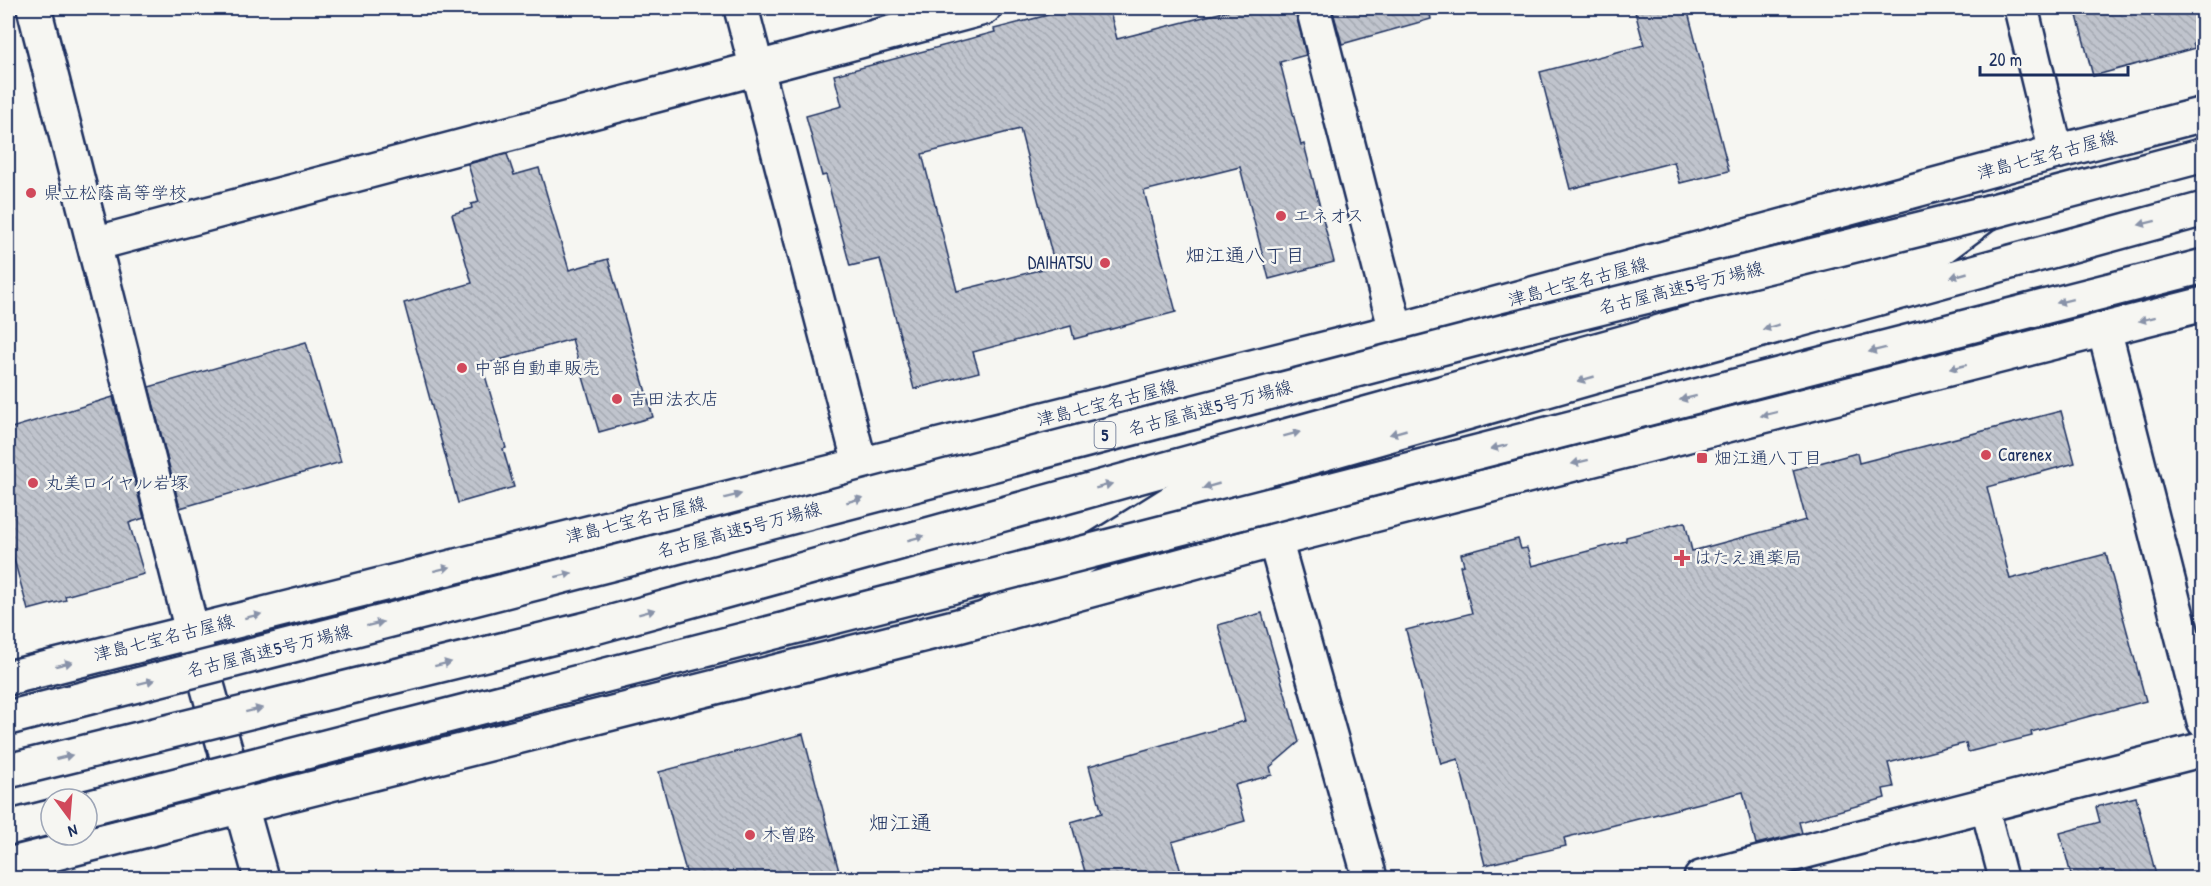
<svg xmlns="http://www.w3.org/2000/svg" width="2211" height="886" viewBox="0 0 2211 886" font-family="'Patrick Hand','Klee One',sans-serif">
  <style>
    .building { fill: url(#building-back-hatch); stroke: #1b2f5e; stroke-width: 1.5; fill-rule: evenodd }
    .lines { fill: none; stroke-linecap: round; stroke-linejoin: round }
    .lane-casing { stroke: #1b2f5e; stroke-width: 32 }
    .street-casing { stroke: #1b2f5e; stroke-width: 38 }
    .secondary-casing { stroke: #1b2f5e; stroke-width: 38 }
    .highway-casing { stroke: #1b2f5e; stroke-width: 38 }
    .lane { stroke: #f6f6f2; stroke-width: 27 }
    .street { stroke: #f6f6f2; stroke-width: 33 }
    .secondary { stroke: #f6f6f2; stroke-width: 33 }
    .highway { stroke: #f6f6f2; stroke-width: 33 }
    .highway-bridge-casing { stroke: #1b2f5e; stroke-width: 38; stroke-linecap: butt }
    .highway-bridge { stroke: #f6f6f2; stroke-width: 33 }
    .oneway { fill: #8892a8 }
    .poi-dot { fill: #d1495b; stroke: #f6f6f2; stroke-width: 2 }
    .labels { text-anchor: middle; stroke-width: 5; stroke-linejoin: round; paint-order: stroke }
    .shield { fill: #f6f6f2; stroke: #5d6b8a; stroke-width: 1.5 }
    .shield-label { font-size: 16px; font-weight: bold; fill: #1b2f5e }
    .street-label { font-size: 18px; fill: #1b2f5e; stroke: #f6f6f2 }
    .poi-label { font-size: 18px; fill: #1b2f5e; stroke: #f6f6f2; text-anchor: start }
    .neighbourhood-label { font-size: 20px; fill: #1b2f5e; stroke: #f6f6f2 }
    .quarter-label { font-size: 21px; fill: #1b2f5e; stroke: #f6f6f2 }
  </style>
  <defs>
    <pattern id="building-back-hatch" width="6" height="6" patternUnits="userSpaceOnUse" patternTransform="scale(1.5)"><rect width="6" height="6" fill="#c0c4cd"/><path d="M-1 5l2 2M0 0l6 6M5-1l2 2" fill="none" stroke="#a4a9b2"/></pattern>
  </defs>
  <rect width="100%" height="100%" fill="#f6f6f2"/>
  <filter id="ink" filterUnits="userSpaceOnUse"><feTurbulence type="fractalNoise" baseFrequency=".0167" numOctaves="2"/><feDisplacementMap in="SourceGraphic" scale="12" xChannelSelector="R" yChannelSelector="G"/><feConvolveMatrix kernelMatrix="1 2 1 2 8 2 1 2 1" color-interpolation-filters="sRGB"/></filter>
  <g filter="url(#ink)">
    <!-- building -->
    <g class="building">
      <path d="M 1075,8 L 1109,8 L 1117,39 L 1239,8 L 1295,8 L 1306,55 L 1280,62 L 1301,145 L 1304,144 L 1334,262 L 1269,279 L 1240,167 L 1144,191 L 1176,312 L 1074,339 L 1071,326 L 973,352 L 979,372 L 914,389 L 880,259 L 850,266 L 826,175 L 822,176 L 806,116 L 842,106 L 834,75 L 995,32 L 994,29 ZM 1020,129 L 1055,266 L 957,291 L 922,154 Z"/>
      <path d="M 1332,8 L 1429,8 L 1431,19 L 1342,44 Z"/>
      <path d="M 1634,8 L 1687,8 L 1729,171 L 1680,183 L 1674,162 L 1570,189 L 1540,72 L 1644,45 Z"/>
      <path d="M 2075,8 L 2204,8 L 2204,41 L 2193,43 L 2195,48 L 2093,76 Z"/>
      <path d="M 507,154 L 514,175 L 539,168 L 569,270 L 608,259 L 653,417 L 599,432 L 572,339 L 482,365 L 506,448 L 503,449 L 514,487 L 458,503 L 404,303 L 472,283 L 452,214 L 472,208 L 471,204 L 479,202 L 468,164 Z"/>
      <path d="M 306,342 L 341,462 L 180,508 L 149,387 Z"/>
      <path d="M 113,397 L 144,518 L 129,523 L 144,574 L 65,596 L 66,600 L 28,610 L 8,538 L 8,429 Z"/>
      <path d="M 2061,411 L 2075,463 L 1987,487 L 2010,579 L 2106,554 L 2146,701 L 2031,732 L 2032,736 L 1968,752 L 1966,743 L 1888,763 L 1894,787 L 1883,789 L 1885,798 L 1799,822 L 1802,833 L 1756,844 L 1743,792 L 1564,838 L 1566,846 L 1485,865 L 1458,759 L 1441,764 L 1406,630 L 1472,613 L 1460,566 L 1464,565 L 1461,554 L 1518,539 L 1521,549 L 1527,548 L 1532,566 L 1626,541 L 1626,537 L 1685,522 L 1692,551 L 1806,520 L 1793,470 L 1857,453 L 1859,463 Z"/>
      <path d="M 1262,613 L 1299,742 L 1270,767 L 1272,775 L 1235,785 L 1245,821 L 1172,842 L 1183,879 L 1087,879 L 1071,822 L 1102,813 L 1089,766 L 1245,721 L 1218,625 Z"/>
      <path d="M 803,734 L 841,879 L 688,879 L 659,772 Z"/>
      <path d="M 2136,797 L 2157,879 L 2072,879 L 2060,833 L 2100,822 L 2096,807 Z"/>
      <path d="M 1812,869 L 1814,879 L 1775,879 Z"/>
    </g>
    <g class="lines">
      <!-- lane casing -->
      <g class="lane-casing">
        <path id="lane" d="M 1984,805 L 2003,878"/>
      </g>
      <!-- street casing -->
      <g class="street-casing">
        <g id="street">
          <path d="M 34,8 L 192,631 L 261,878"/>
          <path d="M 741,8 L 860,464"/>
          <path d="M 1313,8 L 1396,331"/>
          <path d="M 94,244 L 984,8"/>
          <path d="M 1275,540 L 1370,878"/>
          <path d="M 1701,878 L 2204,749"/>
        </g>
      </g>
      <!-- secondary casing -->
      <g class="secondary-casing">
        <g id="secondary">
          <path d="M 2021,8 L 2056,152"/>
          <path d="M 2104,329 L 2204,721"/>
          <path d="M 8,678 L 1396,331 L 2056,152 L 2204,114"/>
          <path d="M 8,865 L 958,626 L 1275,540 L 2204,304"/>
        </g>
      </g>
      <!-- highway casing -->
      <g class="highway-casing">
        <g id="highway">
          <path d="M 985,619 L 1188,492 L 1642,363 L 2204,209"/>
          <path d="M 591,628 L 1633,340 L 1939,249 L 1989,212"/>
          <path d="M 8,828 L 51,817"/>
        </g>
      </g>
      <!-- lane -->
      <use href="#lane" class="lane"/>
      <!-- street -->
      <use href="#street" class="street"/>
      <!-- secondary -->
      <use href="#secondary" class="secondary"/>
      <!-- highway -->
      <use href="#highway" class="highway"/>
      <!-- highway-bridge casing -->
      <g class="highway-bridge-casing">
        <g id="highway-bridge">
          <path d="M 8,718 L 645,555 L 1506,331 L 1989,212 L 2204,155"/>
          <path d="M 8,771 L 591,628"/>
          <path d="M 87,808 L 2204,266"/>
        </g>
      </g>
      <!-- highway-bridge -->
      <use href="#highway-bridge" class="highway-bridge"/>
    </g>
    <!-- one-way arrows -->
    <defs><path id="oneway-solid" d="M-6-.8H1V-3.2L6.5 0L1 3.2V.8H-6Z" transform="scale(1.5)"/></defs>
    <g class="oneway">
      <use href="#oneway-solid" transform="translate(2147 223) rotate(166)"/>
      <use href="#oneway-solid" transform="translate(1959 275) rotate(164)"/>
      <use href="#oneway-solid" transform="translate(2065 301) rotate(166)"/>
      <use href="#oneway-solid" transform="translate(2147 319) rotate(166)"/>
      <use href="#oneway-solid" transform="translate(1771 327) rotate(164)"/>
      <use href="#oneway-solid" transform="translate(1877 350) rotate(166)"/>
      <use href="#oneway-solid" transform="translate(1958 367) rotate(166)"/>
      <use href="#oneway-solid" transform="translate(1586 379) rotate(164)"/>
      <use href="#oneway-solid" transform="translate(1688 398) rotate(166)"/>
      <use href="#oneway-solid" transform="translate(1769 414) rotate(166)"/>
      <use href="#oneway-solid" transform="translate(1398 432) rotate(164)"/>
      <use href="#oneway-solid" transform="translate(1292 434) rotate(-15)"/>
      <use href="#oneway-solid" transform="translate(1499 447) rotate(166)"/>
      <use href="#oneway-solid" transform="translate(1580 462) rotate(166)"/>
      <use href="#oneway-solid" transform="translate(1104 486) rotate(-15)"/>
      <use href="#oneway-solid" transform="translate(1211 486) rotate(164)"/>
      <use href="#oneway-solid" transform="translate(733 496) rotate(-14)"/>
      <use href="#oneway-solid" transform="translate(855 500) rotate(-15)"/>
      <use href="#oneway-solid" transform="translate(916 538) rotate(-15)"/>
      <use href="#oneway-solid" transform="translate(442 569) rotate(-14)"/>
      <use href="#oneway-solid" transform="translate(564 575) rotate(-14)"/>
      <use href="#oneway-solid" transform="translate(647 612) rotate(-15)"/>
      <use href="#oneway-solid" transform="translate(253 616) rotate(-14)"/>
      <use href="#oneway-solid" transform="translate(375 624) rotate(-14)"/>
      <use href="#oneway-solid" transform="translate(64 664) rotate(-14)"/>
      <use href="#oneway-solid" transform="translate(443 664) rotate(-14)"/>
      <use href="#oneway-solid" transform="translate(146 682) rotate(-14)"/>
      <use href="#oneway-solid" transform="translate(254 710) rotate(-14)"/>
      <use href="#oneway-solid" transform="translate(64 757) rotate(-14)"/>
    </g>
  </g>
  <!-- markers -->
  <g class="poi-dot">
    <circle cx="31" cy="193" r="6"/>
    <circle cx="1281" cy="216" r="6"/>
    <circle cx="1105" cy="263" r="6"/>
    <circle cx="462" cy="368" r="6"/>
    <circle cx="617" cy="399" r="6"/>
    <circle cx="1986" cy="455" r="6"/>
    <rect x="1696" y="452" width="12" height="12" rx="3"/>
    <circle cx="33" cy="483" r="6"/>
    <path d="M1679 549h6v6h6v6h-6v6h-6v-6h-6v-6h6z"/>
    <circle cx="750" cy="835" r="6"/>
  </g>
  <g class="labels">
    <!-- shield labels -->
    <rect class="shield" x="1094.5" y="422" width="21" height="26" rx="4.5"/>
    <g class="shield-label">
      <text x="1105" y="441">5</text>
    </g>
    <!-- street labels -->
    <g class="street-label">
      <text transform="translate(2047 155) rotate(-15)" y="6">津島七宝名古屋線</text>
      <text transform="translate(1578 282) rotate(-15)" y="6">津島七宝名古屋線</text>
      <text transform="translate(1681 288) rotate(-14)" y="6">名古屋高速5号万場線</text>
      <text transform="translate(1107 403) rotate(-14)" y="6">津島七宝名古屋線</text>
      <text transform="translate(1210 408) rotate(-15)" y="6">名古屋高速5号万場線</text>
      <text transform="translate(636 520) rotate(-14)" y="6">津島七宝名古屋線</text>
      <text transform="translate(739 530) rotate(-15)" y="6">名古屋高速5号万場線</text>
      <text transform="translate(164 638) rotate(-14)" y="6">津島七宝名古屋線</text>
      <text transform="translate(269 651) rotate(-14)" y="6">名古屋高速5号万場線</text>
    </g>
    <!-- poi labels -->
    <g class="poi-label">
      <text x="43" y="199">県立松蔭高等学校</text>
      <text x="1293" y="222">エネオス</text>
      <text x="1093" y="269" text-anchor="end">DAIHATSU</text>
      <text x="474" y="374">中部自動車販売</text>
      <text x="629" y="405">吉田法衣店</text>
      <text x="1998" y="461">Carenex</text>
      <text x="1714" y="464">畑江通八丁目</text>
      <text x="45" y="489">丸美ロイヤル岩塚</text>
      <text x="1694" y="564">はたえ通薬局</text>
      <text x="762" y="841">木曽路</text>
    </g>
    <!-- neighbourhood labels -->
    <g class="neighbourhood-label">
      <text x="1245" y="262">畑江通八丁目</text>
    </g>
    <!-- quarter labels -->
    <g class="quarter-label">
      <text x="900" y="830">畑江通</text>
    </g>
  </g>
  <!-- margin -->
  <rect width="2211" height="886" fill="none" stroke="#f6f6f2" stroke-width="30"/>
  <rect x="15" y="15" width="2181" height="856" fill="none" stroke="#1b2f5e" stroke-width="2" filter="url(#ink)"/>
  <!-- north arrow -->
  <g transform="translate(69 817) rotate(164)"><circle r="28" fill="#f6f6f2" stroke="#9ea6b7" stroke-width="1.5"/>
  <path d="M0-4.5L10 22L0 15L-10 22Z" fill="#d1495b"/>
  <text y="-9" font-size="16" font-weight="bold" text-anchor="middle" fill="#1b2f5e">N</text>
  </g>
  <!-- scale -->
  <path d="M1980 66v9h148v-9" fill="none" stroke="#1b2f5e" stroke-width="3"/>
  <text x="1989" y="66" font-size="18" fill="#1b2f5e" stroke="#f6f6f2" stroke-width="4.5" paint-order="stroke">20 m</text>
</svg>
